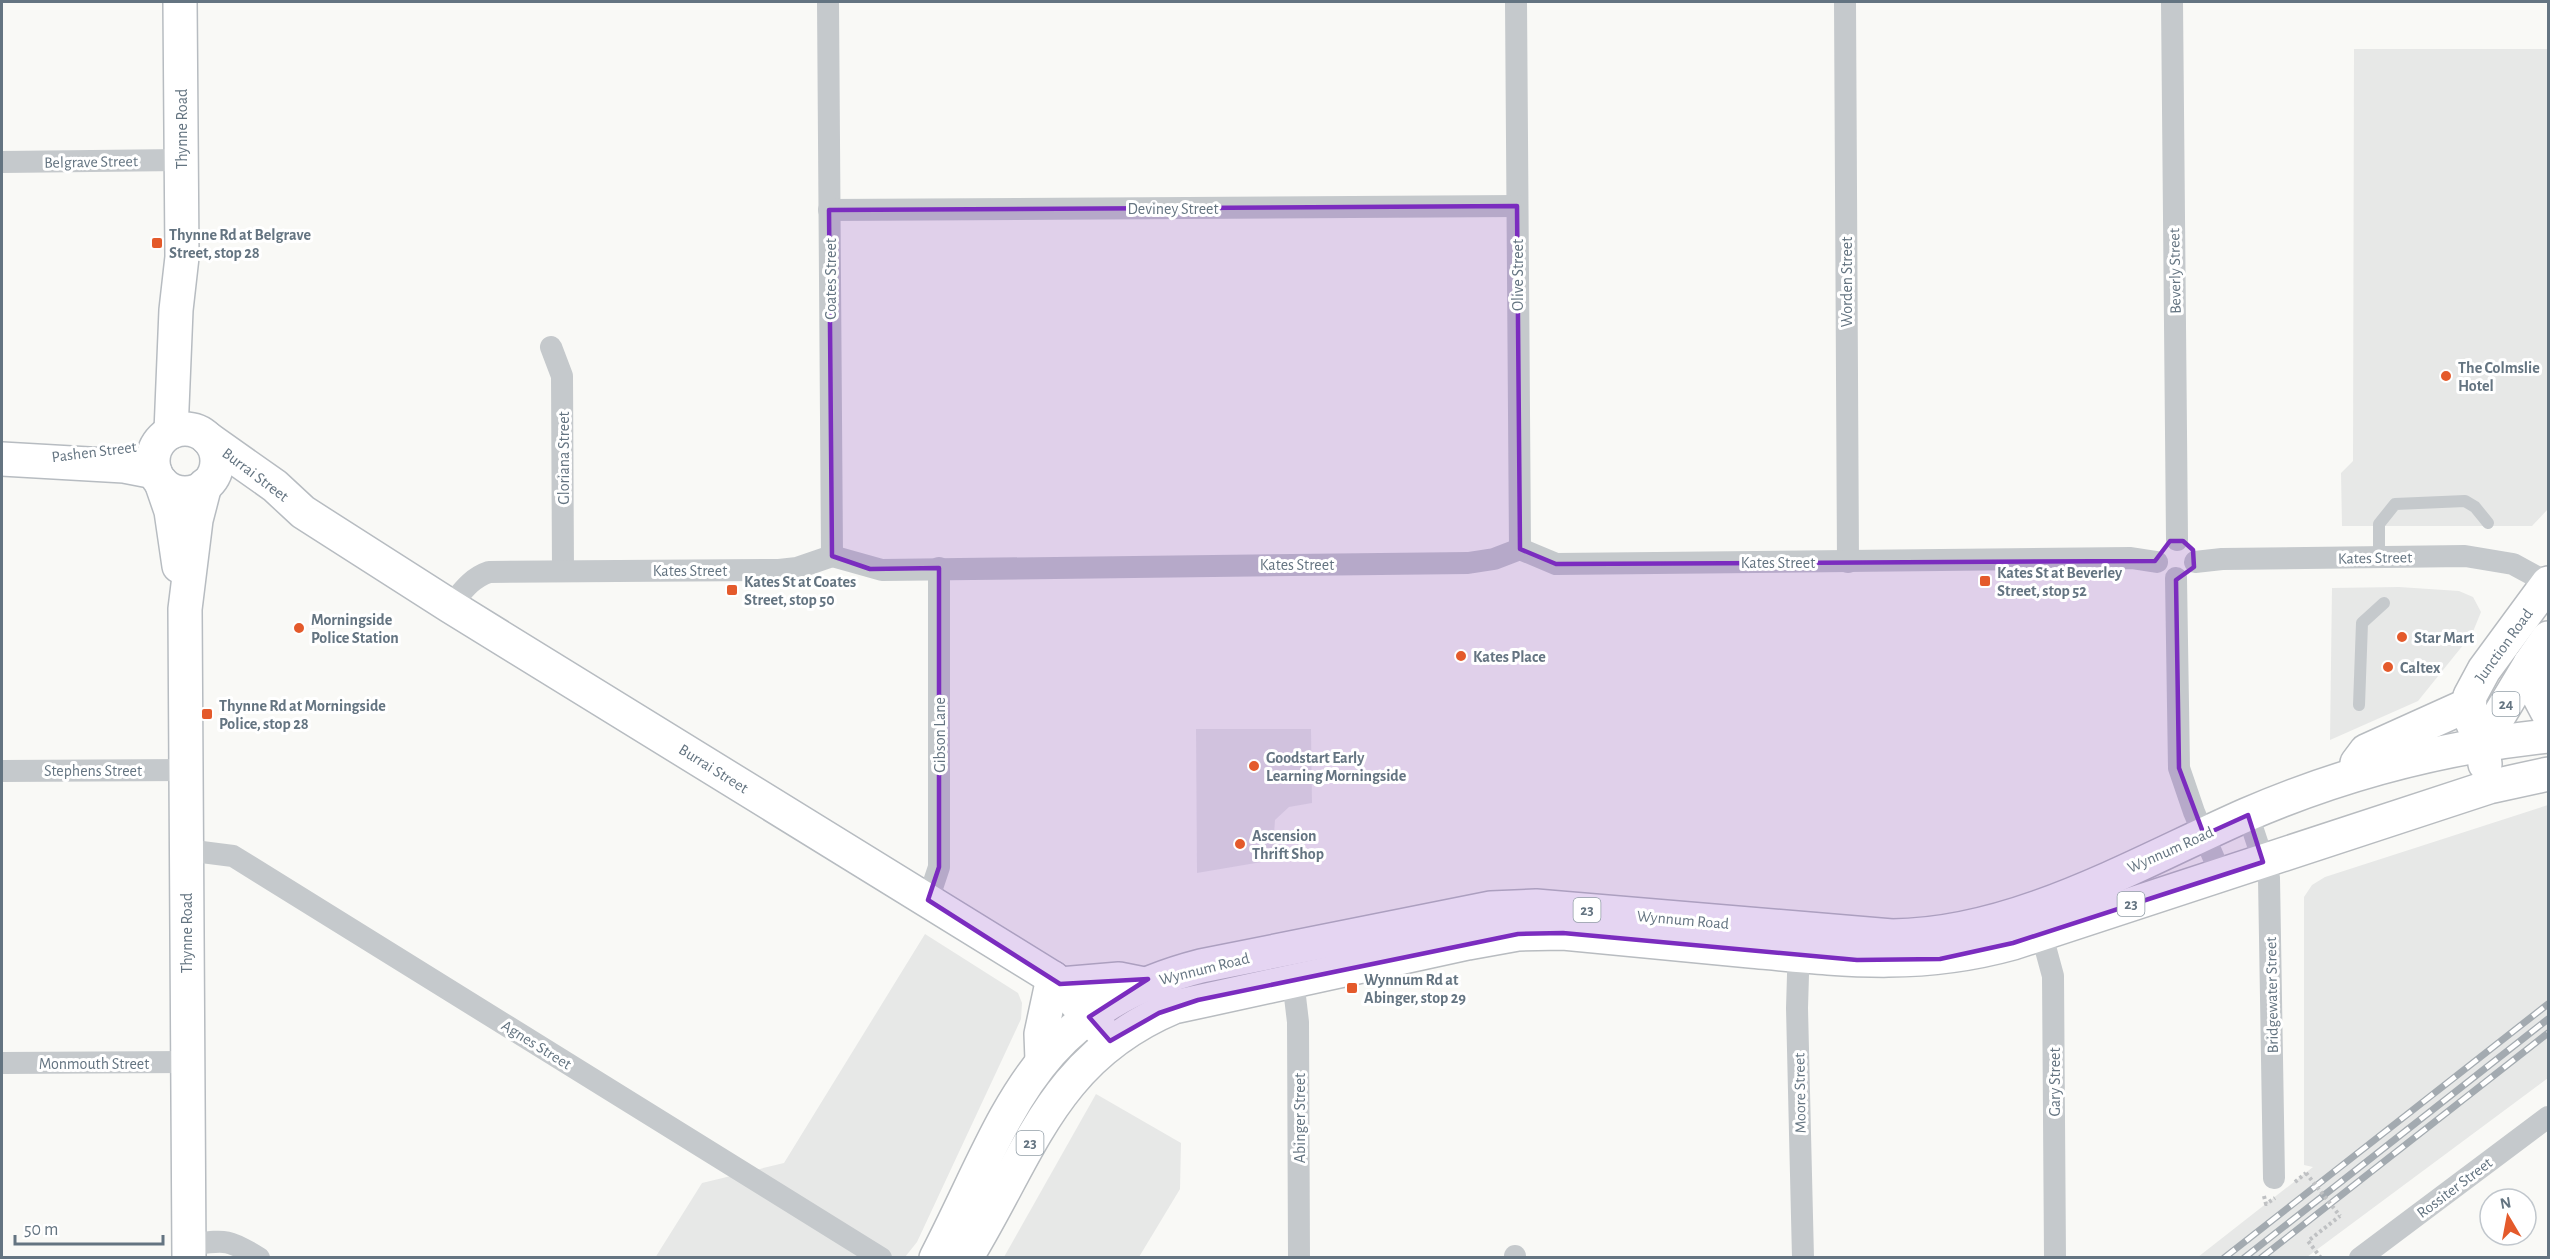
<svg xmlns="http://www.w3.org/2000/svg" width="2550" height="1259" viewBox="0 0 2550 1259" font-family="'Alegreya Sans',sans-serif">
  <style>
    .built { fill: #e7e8e7 }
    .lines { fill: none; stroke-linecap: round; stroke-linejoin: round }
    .secondary-casing { stroke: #b7bcc1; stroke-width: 36 }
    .primary-casing { stroke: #b8bcc0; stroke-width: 36 }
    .path { stroke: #bfc1c3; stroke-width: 4; stroke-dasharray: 3 3; stroke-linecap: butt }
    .lane { stroke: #c5c9cc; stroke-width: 12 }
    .street { stroke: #c5c9cc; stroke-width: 22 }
    .secondary { stroke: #fff; stroke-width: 33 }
    .primary { stroke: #fff; stroke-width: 33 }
    .rail-casing { stroke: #a3aab0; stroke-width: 7 }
    .rail { stroke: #fff; stroke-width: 4.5; stroke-dasharray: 14; stroke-linecap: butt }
    .path-bridge { stroke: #bfc1c3; stroke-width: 4; stroke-dasharray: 3 3; stroke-linecap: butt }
    .marked { fill: #7b2cbf; fill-opacity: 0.2; stroke: #7b2cbf; stroke-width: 4.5; stroke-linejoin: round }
    .poi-dot { fill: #e45a2b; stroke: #fff; stroke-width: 2 }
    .labels { text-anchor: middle; stroke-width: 6; stroke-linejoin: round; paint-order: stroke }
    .shield { fill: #fff; stroke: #929ea7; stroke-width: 1.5 }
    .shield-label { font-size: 15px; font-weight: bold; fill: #647481 }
    .street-label { font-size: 16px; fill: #647481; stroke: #fff }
    .poi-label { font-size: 16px; font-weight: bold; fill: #647481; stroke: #fff; text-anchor: start }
  </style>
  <rect width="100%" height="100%" fill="#f9f9f6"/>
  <!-- built -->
  <g class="built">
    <path d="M 2354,49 L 2548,49 L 2548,509 L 2532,526 L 2342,526 L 2341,473 L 2353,461 Z"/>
    <path d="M 2399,587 L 2459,591 L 2473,597 L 2481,612 L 2472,634 L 2418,701 L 2330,740 L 2332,588 Z"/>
    <path d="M 1196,729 L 1311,729 L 1312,803 L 1289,807 L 1275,820 L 1274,835 L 1279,859 L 1197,873 Z"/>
    <path d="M 2548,805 L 2548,1078 L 2307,1257 L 2198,1257 L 2313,1167 L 2304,1165 L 2304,897 L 2312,885 L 2325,877 Z"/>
    <path d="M 925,934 L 1018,993 L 1022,1003 L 1021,1019 L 917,1242 L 905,1257 L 655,1258 L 702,1183 L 784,1163 Z"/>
    <path d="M 1096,1094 L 1181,1143 L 1180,1189 L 1139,1257 L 1004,1257 Z"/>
  </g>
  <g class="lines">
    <!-- secondary casing -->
    <g class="secondary-casing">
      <g id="secondary">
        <circle cx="185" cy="461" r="32"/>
        <path d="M 171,432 L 176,310 L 182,257 L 180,2"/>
        <path d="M 207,438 L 275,486 L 303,512 L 450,606 L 1053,978 L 1109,1039"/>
        <path d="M 2,459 L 124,466 L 155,472"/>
        <path d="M 161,482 L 171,511 L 179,566"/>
        <path d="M 189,1258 L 185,609 L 196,520 L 205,485"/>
      </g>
    </g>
    <!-- primary casing -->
    <g class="primary-casing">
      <g id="primary">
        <path d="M 2530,664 L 2540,698 L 2548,713"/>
        <path d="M 2482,744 L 2530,664 L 2548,638"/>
        <path d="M 2357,763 L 2366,751 L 2468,705"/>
        <path d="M 2485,764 L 2482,744 L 2469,715 L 2470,696 L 2484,670 L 2548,583"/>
        <path d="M 1060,984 L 1119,979 L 1144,984"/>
        <path d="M 1042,1060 L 1041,1034 L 1053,978"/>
        <path d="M 936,1258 C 1008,1119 1030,1010 1201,966 L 1491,908 L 1536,906 L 1892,936 C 2016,935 2135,864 2246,815 C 2343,773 2443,747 2548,736"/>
        <path d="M 966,1258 C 1030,1154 1052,1058 1174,1007 L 1468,943 L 1518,934 L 1563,933 C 1625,939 1687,945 1750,951 C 1845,960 1919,969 2013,943 L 2489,787 L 2548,774"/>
      </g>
    </g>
    <!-- path -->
    <g class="path">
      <path d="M 2295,1182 L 2306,1173"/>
      <path d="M 2264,1196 L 2266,1204 L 2275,1198"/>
      <path d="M 2321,1258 L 2308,1241 L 2340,1216"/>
    </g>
    <!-- lane -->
    <g class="lane">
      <path d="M 2379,556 L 2379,524 L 2395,504 L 2465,501 L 2475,507 L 2488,523"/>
      <path d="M 2359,705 L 2362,623 L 2384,603"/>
    </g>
    <!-- street -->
    <g class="street">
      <path d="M 828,2 L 832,556"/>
      <path d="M 1516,2 L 1520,549"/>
      <path d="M 1845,2 L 1848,562"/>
      <path d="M 2172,2 L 2177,540"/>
      <path d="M 2,162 L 181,160"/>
      <path d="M 829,210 L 1517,206"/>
      <path d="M 551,347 L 562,376 L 563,571"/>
      <path d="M 2195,562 L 2222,559 L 2465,556 L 2513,564 L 2548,583"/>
      <path d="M 2176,578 L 2179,768 L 2194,812 L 2221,875"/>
      <path d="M 450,606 C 462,592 471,578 489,572 L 779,570 L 797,568 L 832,556 L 882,570 L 1468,563 L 1494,559 L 1520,549 L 1556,564 L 2131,558 L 2157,562"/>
      <path d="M 2,771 L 185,770"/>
      <path d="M 2248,815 L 2269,878 L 2274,1178"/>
      <path d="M 186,850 L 233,856 L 881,1258"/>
      <path d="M 928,900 L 939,867 L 939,568"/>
      <path d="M 2038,921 L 2053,976 L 2055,1258"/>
      <path d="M 1799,942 L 1797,1008 L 1803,1258"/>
      <path d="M 1293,980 L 1298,1022 L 1299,1258"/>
      <path d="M 2,1063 L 186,1062"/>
      <path d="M 189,1245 C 225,1240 227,1238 259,1258"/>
      <path d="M 1515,1258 L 1515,1256"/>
      <path d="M 2360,1258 L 2548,1117"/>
    </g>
    <!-- secondary -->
    <use href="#secondary" class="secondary"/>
    <!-- primary -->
    <use href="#primary" class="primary"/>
    <!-- rail casing -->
    <g class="rail-casing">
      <g id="rail">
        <path d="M 2224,1258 L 2548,1004"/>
        <path d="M 2244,1258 L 2548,1019"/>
        <path d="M 2261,1258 L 2548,1033"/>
      </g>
    </g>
    <!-- rail -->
    <use href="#rail" class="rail"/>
    <!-- path-bridge -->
    <path class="path-bridge" d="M 2306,1173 L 2340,1216"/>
  </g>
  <!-- marked area -->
  <path class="marked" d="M 1517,206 L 1520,549 L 1556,564 L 2155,561 L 2170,541 L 2183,541 L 2193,550 L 2194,567 L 2176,580 L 2179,768 L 2204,835 L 2248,815 L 2263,862 L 2013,943 L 1940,959 L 1857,960 L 1563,933 L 1518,934 L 1198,1000 L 1159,1013 L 1110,1041 L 1089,1017 L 1148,979 L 1060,984 L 928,900 L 939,867 L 939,568 L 870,569 L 832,556 L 829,210 Z"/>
  <!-- markers -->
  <g class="poi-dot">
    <rect x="151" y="237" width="12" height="12" rx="3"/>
    <circle cx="2446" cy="376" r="6"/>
    <rect x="1979" y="575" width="12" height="12" rx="3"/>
    <rect x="726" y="584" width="12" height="12" rx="3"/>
    <circle cx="299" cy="628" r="6"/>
    <circle cx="2402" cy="637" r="6"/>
    <circle cx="1461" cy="656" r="6"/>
    <circle cx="2388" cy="667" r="6"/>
    <rect x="201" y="708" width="12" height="12" rx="3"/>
    <circle cx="1254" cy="766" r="6"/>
    <circle cx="1240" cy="844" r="6"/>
    <rect x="1346" y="982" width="12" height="12" rx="3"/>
  </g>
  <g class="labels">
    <!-- shield labels -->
    <g class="shield">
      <rect x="2492.5" y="692" width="27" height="24" rx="4.5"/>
      <rect x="2117.5" y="892" width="27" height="24" rx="4.5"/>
      <rect x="1573.5" y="898" width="27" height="24" rx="4.5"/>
      <rect x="1016.5" y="1131" width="27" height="24" rx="4.5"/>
    </g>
    <g class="shield-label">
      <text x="2506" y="709">24</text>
      <text x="2131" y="909">23</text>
      <text x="1587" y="915">23</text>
      <text x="1030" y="1148">23</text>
    </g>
    <!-- street labels -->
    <g class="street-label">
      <text transform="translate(181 129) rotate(-90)" y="6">Thynne Road</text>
      <text transform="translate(91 161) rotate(-1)" y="6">Belgrave Street</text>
      <text x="1173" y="214">Deviney Street</text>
      <text transform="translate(2174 271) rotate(-91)" y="6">Beverly Street</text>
      <text transform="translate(1517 275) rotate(-90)" y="6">Olive Street</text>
      <text transform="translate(830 279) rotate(-90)" y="6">Coates Street</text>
      <text transform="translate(1846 282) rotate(-90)" y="6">Worden Street</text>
      <text transform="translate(94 451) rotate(-7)" y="6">Pashen Street</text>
      <text transform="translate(563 458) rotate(-90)" y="6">Gloriana Street</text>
      <text transform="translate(256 474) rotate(37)" y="6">Burrai Street</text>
      <text transform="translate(2375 557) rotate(-1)" y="6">Kates Street</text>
      <text x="1778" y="568">Kates Street</text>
      <text x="1297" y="570">Kates Street</text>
      <text x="690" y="576">Kates Street</text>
      <text transform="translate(2503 645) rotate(-54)" y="6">Junction Road</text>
      <text transform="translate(939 735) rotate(-90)" y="6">Gibson Lane</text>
      <text transform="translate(714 768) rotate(32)" y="6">Burrai Street</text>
      <text x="93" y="776">Stephens Street</text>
      <text transform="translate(2170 849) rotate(-24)" y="6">Wynnum Road</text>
      <text transform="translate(1683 919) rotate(5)" y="6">Wynnum Road</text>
      <text transform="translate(186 933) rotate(-90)" y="6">Thynne Road</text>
      <text transform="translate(1204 968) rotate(-14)" y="6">Wynnum Road</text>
      <text transform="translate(2271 995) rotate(-91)" y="6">Bridgewater Street</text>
      <text transform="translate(537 1044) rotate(32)" y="6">Agnes Street</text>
      <text x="94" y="1069">Monmouth Street</text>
      <text transform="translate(2054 1082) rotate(-90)" y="6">Gary Street</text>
      <text transform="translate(1799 1093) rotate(-91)" y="6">Moore Street</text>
      <text transform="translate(1299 1118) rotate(-90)" y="6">Abinger Street</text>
      <text transform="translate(2454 1187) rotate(-37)" y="6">Rossiter Street</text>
    </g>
    <!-- poi labels -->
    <g class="poi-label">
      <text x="169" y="240">Thynne Rd at Belgrave<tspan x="169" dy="18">Street, stop 28</tspan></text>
      <text x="2458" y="373">The Colmslie<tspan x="2458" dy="18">Hotel</tspan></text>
      <text x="1997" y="578">Kates St at Beverley<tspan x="1997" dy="18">Street, stop 52</tspan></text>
      <text x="744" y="587">Kates St at Coates<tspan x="744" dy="18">Street, stop 50</tspan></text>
      <text x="311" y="625">Morningside<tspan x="311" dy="18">Police Station</tspan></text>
      <text x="2414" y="643">Star Mart</text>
      <text x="1473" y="662">Kates Place</text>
      <text x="2400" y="673">Caltex</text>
      <text x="219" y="711">Thynne Rd at Morningside<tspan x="219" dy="18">Police, stop 28</tspan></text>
      <text x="1266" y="763">Goodstart Early<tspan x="1266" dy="18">Learning Morningside</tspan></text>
      <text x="1252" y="841">Ascension<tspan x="1252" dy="18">Thrift Shop</tspan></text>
      <text x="1364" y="985">Wynnum Rd at<tspan x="1364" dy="18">Abinger, stop 29</tspan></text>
    </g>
  </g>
  <!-- border -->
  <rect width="2550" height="1259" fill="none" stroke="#647481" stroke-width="6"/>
  <!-- north arrow -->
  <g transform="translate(2508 1217) rotate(350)"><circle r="28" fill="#ffffff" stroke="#c1c7cd" stroke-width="1.5"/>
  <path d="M0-4.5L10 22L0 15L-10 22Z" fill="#e45a2b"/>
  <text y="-9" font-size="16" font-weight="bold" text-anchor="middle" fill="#647481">N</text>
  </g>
  <!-- scale -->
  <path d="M15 1235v9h148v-9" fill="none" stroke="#647481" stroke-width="3"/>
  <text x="24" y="1235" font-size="18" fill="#647481" stroke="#ffffff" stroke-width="4.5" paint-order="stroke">50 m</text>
</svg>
